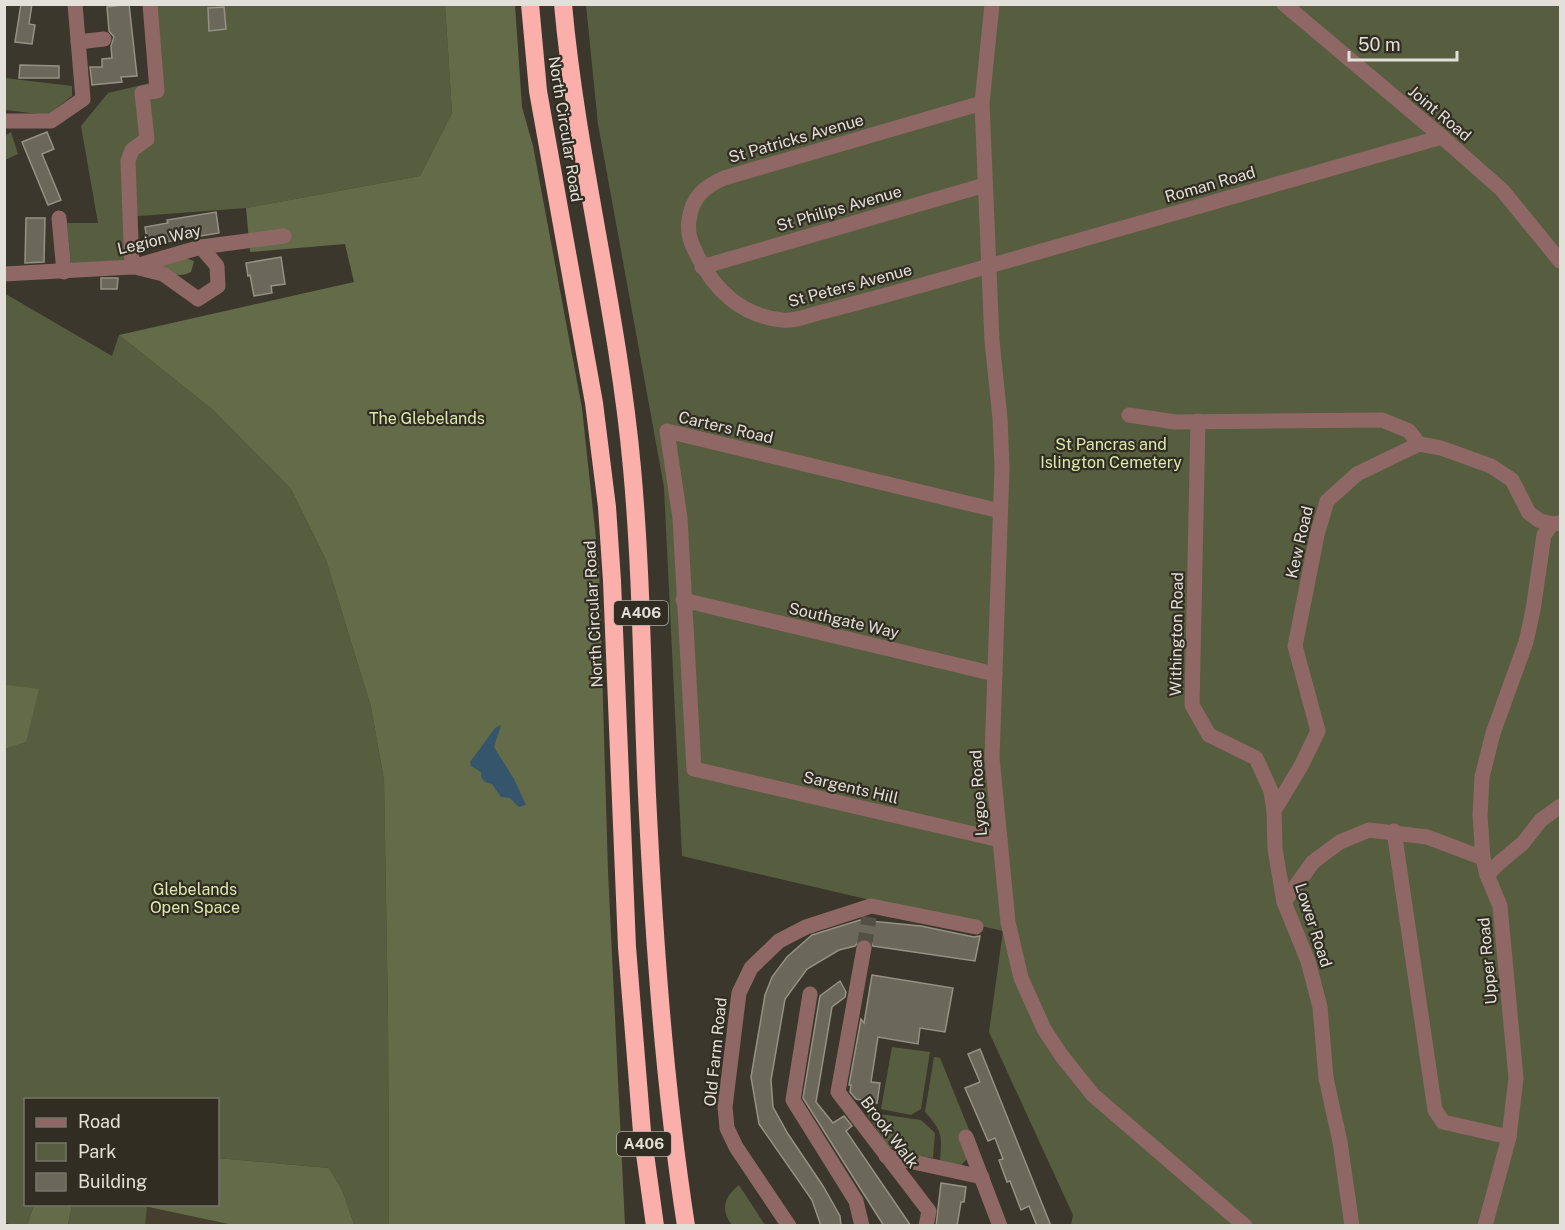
<svg xmlns="http://www.w3.org/2000/svg" width="1565" height="1230" viewBox="0 0 1565 1230" font-family="'Public Sans',sans-serif">
  <style>
    .built { fill: #463f2e }
    .green { fill: #575e40 }
    .forest { fill: #646b48 }
    .water { fill: #35556c }
    .building { fill: #6c675b; stroke: #969184; stroke-width: 1.5 }
    .lines { fill: none; stroke-linecap: round; stroke-linejoin: round }
    .minor-tunnel { stroke: #555046; stroke-width: 15; stroke-dasharray: 15 8; stroke-linecap: butt }
    .minor { stroke: #8f6866; stroke-width: 15 }
    .highway { stroke: #fbafaa; stroke-width: 18 }
    .labels { text-anchor: middle; stroke-width: 4.5; stroke-linejoin: round; paint-order: stroke }
    .shield { fill: #312d22; stroke: #aeaaa2; stroke-width: 1.5 }
    .shield-label { font-size: 15px; font-weight: bold; fill: #e3e0d9 }
    .street-label { font-size: 16px; fill: #e3e0d9; stroke: #312d22 }
    .park-label { font-size: 16px; fill: #dceaab; stroke: #312d22 }
  </style>
  <rect width="100%" height="100%" fill="#3c372c"/>
  <!-- built -->
  <path class="built" d="M 72,1204 L 139,1205 L 233,1225 L 68,1226 Z"/>
  <!-- green -->
  <g class="green">
    <path d="M 143,5 L 445,5 L 452,113 L 420,176 L 246,208 L 126,217 L 125,261 L 71,266 L 67,223 L 98,223 L 81,126 L 108,93 L 150,83 Z"/>
    <path d="M 586,5 L 1560,5 L 1560,1225 L 1071,1225 L 1073,1215 L 989,1032 L 1003,931 L 682,856 L 664,487 L 598,124 Z"/>
    <path d="M 5,78 L 72,86 L 72,96 L 47,115 L 5,110 Z"/>
    <path d="M 11,132 L 18,154 L 5,160 L 5,136 Z"/>
    <path d="M 4,293 L 112,356 L 119,335 L 212,409 L 291,489 L 326,560 L 371,707 L 384,780 L 388,1017 L 389,1225 L 353,1225 L 353,1221 L 342,1190 L 329,1168 L 218,1158 L 218,1100 L 26,1100 L 26,1204 L 34,1205 L 27,1225 L 11,1225 L 5,1222 L 5,749 L 26,742 L 6,685 L 5,689 Z"/>
    <path d="M 892,1047 L 930,1052 L 921,1109 L 911,1115 L 881,1109 Z"/>
    <path d="M 934,1057 L 940,1058 L 970,1132 L 968,1158 L 961,1165 L 940,1162 C 942,1135 943,1132 925,1112 Z"/>
    <path d="M 865,1112 L 921,1120 L 935,1133 L 933,1158 L 897,1153 L 887,1145 Z"/>
    <path d="M 739,1185 L 765,1225 L 732,1225 C 720,1210 724,1197 739,1185 Z"/>
    <path d="M 139,1204 L 147,1206 L 145,1225 L 68,1226 L 72,1205 Z"/>
  </g>
  <!-- forest -->
  <g class="forest">
    <path d="M 445,5 L 515,5 L 522,107 L 533,146 L 582,408 L 599,567 L 608,871 L 625,1225 L 389,1225 L 388,1017 L 384,780 L 371,707 L 326,560 L 291,489 L 212,409 L 119,335 L 354,282 L 345,244 L 250,252 L 246,208 L 420,176 L 452,113 Z"/>
    <path d="M 185,258 L 194,261 L 191,272 C 178,279 168,272 156,266 Z"/>
    <path d="M 6,685 L 39,689 L 26,742 L 5,749 Z"/>
    <path d="M 218,1158 L 329,1168 L 342,1190 L 353,1221 L 353,1225 L 233,1225 L 139,1205 L 218,1204 Z"/>
    <path d="M 34,1205 L 72,1205 L 68,1225 L 27,1225 Z"/>
  </g>
  <!-- water -->
  <path class="water" d="M 501,725 L 494,747 L 514,779 L 526,805 L 519,807 L 510,798 L 501,797 L 492,784 L 485,782 L 481,777 L 481,772 L 471,766 L 470,762 L 495,728 Z"/>
  <!-- building -->
  <g class="building">
    <path d="M 21,4 L 32,4 L 29,24 L 35,25 L 32,44 L 15,42 Z"/>
    <path d="M 129,4 L 137,76 L 121,77 L 122,82 L 92,85 L 90,67 L 102,67 L 102,59 L 112,58 L 111,46 L 114,37 L 109,31 L 107,7 Z"/>
    <path d="M 224,7 L 226,29 L 209,31 L 208,8 Z"/>
    <path d="M 20,65 L 59,66 L 59,78 L 19,78 Z"/>
    <path d="M 47,132 L 54,149 L 42,154 L 61,200 L 48,205 L 22,142 Z"/>
    <path d="M 216,212 L 219,233 L 148,245 L 145,227 L 168,223 L 167,220 Z"/>
    <path d="M 26,218 L 45,218 L 44,262 L 25,263 Z"/>
    <path d="M 281,257 L 285,284 L 271,286 L 272,293 L 254,296 L 250,275 L 248,276 L 246,263 Z"/>
    <path d="M 101,278 L 118,278 L 117,289 L 101,289 Z"/>
    <path d="M 860,920 L 921,926 L 974,937 L 980,936 L 975,961 L 873,946 L 870,940 L 861,939 L 855,946 L 839,950 L 807,969 L 785,999 L 771,1080 L 773,1107 L 788,1134 L 823,1186 L 840,1216 L 841,1226 L 821,1226 L 812,1200 L 759,1124 L 751,1077 L 765,995 L 772,977 L 787,957 L 812,935 Z"/>
    <path d="M 872,975 L 953,988 L 945,1032 L 920,1028 L 918,1044 L 878,1037 L 871,1082 L 880,1083 L 877,1103 L 856,1099 L 850,1092 L 851,1085 L 849,1085 L 861,1019 L 864,1023 Z"/>
    <path d="M 840,981 L 846,992 L 845,997 L 832,1007 L 816,1102 L 833,1123 L 844,1116 L 852,1126 L 846,1131 L 911,1226 L 884,1226 L 803,1098 L 820,996 Z"/>
    <path d="M 980,1049 L 1051,1226 L 1037,1226 L 1029,1206 L 1021,1210 L 1010,1181 L 1007,1182 L 999,1160 L 1003,1159 L 995,1138 L 988,1141 L 972,1104 L 965,1088 L 980,1082 L 968,1054 Z"/>
    <path d="M 941,1183 L 966,1187 L 964,1202 L 961,1202 L 957,1226 L 936,1226 Z"/>
  </g>
  <g class="lines">
    <!-- minor-tunnel -->
    <path class="minor-tunnel" d="M 864,948 L 869,917"/>
    <!-- minor -->
    <g class="minor">
      <path d="M 992,4 L 982,103 L 992,341 L 1000,418 L 1002,468 L 992,758 L 1008,922 L 1021,978 L 1044,1029 L 1061,1055 L 1093,1095 L 1245,1226"/>
      <path d="M 1284,4 L 1442,137 L 1502,190 L 1560,261"/>
      <path d="M 78,42 L 104,39"/>
      <path d="M 982,103 L 724,178 C 704,187 692,197 689,220 C 687,234 691,243 697,255 C 714,290 742,316 782,320 C 794,322 810,315 822,312 C 862,302 901,291 940,280 C 1108,233 1275,184 1442,137"/>
      <path d="M 4,121 L 51,121 L 83,99 L 75,4"/>
      <path d="M 59,218 L 64,272"/>
      <path d="M 132,267 L 128,161 L 132,150 L 147,139 L 142,93 L 157,91 L 150,4"/>
      <path d="M 135,267 L 163,274 L 198,299 L 218,286 L 217,266 L 201,247"/>
      <path d="M 702,267 L 985,185"/>
      <path d="M 4,274 L 132,267 L 201,247 L 284,236"/>
      <path d="M 1129,415 L 1175,422 L 1382,420 L 1409,431 L 1419,444"/>
      <path d="M 1198,421 L 1192,705 L 1209,735 L 1256,758 L 1271,791 L 1274,811"/>
      <path d="M 1000,511 L 667,431 L 680,518 L 694,769 L 1000,840"/>
      <path d="M 683,600 L 995,674"/>
      <path d="M 1394,831 L 1435,1110 L 1443,1122 L 1509,1137"/>
      <path d="M 1487,875 L 1499,863 L 1523,843 L 1541,820 L 1559,807"/>
      <path d="M 1284,902 L 1313,862 L 1340,842 L 1369,830 L 1427,837 L 1483,858"/>
      <path d="M 864,948 L 838,1092 L 929,1211 L 926,1226"/>
      <path d="M 810,994 L 793,1100 L 856,1201 L 862,1226"/>
      <path d="M 966,1137 L 1000,1226"/>
      <path d="M 886,1156 L 982,1177"/>
      <path d="M 789,1226 L 736,1147 L 727,1128 L 725,1107 L 739,993 L 751,968 L 779,941 L 806,927 L 871,906 L 976,927"/>
      <path d="M 1352,1226 L 1340,1142 L 1326,1078 L 1320,1007 L 1308,961 L 1284,902 L 1275,849 L 1274,811 L 1301,766 L 1318,731 L 1295,646 L 1317,535 L 1327,501 L 1357,474 L 1419,444 L 1441,448 L 1491,466 L 1512,480 L 1529,513 L 1540,521 L 1552,524 L 1560,523"/>
      <path d="M 1485,1226 L 1509,1137 L 1516,1078 L 1500,906 L 1487,875 L 1483,858 L 1480,815 L 1482,777 L 1493,733 L 1526,642 L 1533,610 L 1544,535 L 1552,524"/>
    </g>
    <!-- highway -->
    <g class="highway">
      <path d="M 530,4 L 538,91 L 594,403 L 607,507 L 612,581 L 627,947 L 642,1132 L 655,1226"/>
      <path d="M 563,4 C 577,160 618,312 632,468 C 642,577 642,686 647,795 C 654,939 664,1083 686,1226"/>
    </g>
  </g>
  <g class="labels">
    <!-- shield labels -->
    <g class="shield">
      <rect x="614" y="601" width="54" height="24" rx="4.5"/>
      <rect x="617" y="1132" width="54" height="24" rx="4.5"/>
    </g>
    <g class="shield-label">
      <text x="641" y="618">A406</text>
      <text x="644" y="1149">A406</text>
    </g>
    <!-- street labels -->
    <g class="street-label">
      <text transform="translate(1440 113) rotate(40)" y="6">Joint Road</text>
      <text transform="translate(566 129) rotate(81)" y="6">North Circular Road</text>
      <text transform="translate(796 138) rotate(-16)" y="6">St Patricks Avenue</text>
      <text transform="translate(1210 184) rotate(-16)" y="6">Roman Road</text>
      <text transform="translate(839 208) rotate(-16)" y="6">St Philips Avenue</text>
      <text transform="translate(159 239) rotate(-13)" y="6">Legion Way</text>
      <text transform="translate(850 285) rotate(-15)" y="6">St Peters Avenue</text>
      <text transform="translate(726 427) rotate(13)" y="6">Carters Road</text>
      <text transform="translate(1299 542) rotate(-77)" y="6">Kew Road</text>
      <text transform="translate(593 614) rotate(-93)" y="6">North Circular Road</text>
      <text transform="translate(844 620) rotate(13)" y="6">Southgate Way</text>
      <text transform="translate(1176 634) rotate(-89)" y="6">Withington Road</text>
      <text transform="translate(851 787) rotate(13)" y="6">Sargents Hill</text>
      <text transform="translate(978 793) rotate(-94)" y="6">Lygoe Road</text>
      <text transform="translate(1314 925) rotate(72)" y="6">Lower Road</text>
      <text transform="translate(1487 961) rotate(-95)" y="6">Upper Road</text>
      <text transform="translate(715 1052) rotate(-84)" y="6">Old Farm Road</text>
      <text transform="translate(890 1132) rotate(53)" y="6">Brook Walk</text>
    </g>
    <!-- park labels -->
    <g class="park-label">
      <text x="427" y="424">The Glebelands</text>
      <text x="1111" y="450">St Pancras and<tspan x="1111" dy="18">Islington Cemetery</tspan></text>
      <text x="195" y="895">Glebelands<tspan x="195" dy="18">Open Space</tspan></text>
    </g>
  </g>
  <!-- border -->
  <rect width="1565" height="1230" fill="none" stroke="#e3e0d9" stroke-width="12"/>
  <!-- legend -->
  <rect x="24" y="1098" width="195" height="108" fill="#312d22" stroke="#78756b" stroke-width="1.5"/>
  <rect x="36" y="1118" width="30" height="9" fill="#8f6866" stroke="#78756b" stroke-width="1.5"/>
  <text x="78" y="1128" font-size="18" fill="#e3e0d9">Road</text>
  <rect x="36" y="1143" width="30" height="18" fill="#575e40" stroke="#78756b" stroke-width="1.5"/>
  <text x="78" y="1158" font-size="18" fill="#e3e0d9">Park</text>
  <rect x="36" y="1173" width="30" height="18" fill="#6c675b" stroke="#78756b" stroke-width="1.5"/>
  <text x="78" y="1188" font-size="18" fill="#e3e0d9">Building</text>
  <!-- scale -->
  <path d="M1349 51v9h108v-9" fill="none" stroke="#e3e0d9" stroke-width="3"/>
  <text x="1358" y="51" font-size="18" fill="#e3e0d9" stroke="#312d22" stroke-width="4.5" paint-order="stroke">50 m</text>
</svg>
